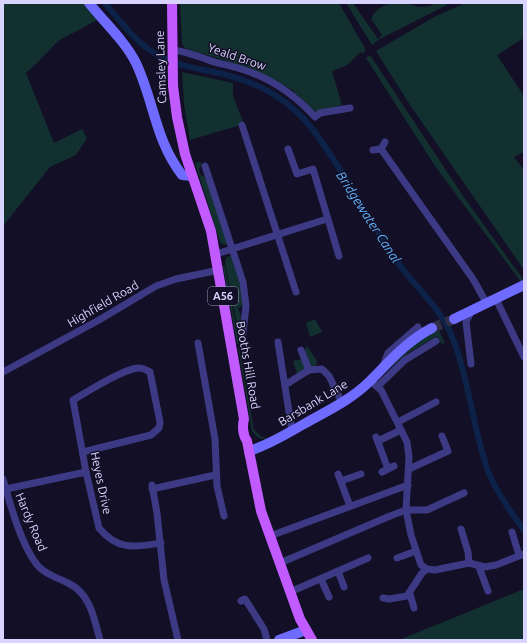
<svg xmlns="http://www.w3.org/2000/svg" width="527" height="643" viewBox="0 0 527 643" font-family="Ubuntu,sans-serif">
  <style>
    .green { fill: #12302f }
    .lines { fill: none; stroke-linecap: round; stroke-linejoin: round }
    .canal { stroke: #0c2248; stroke-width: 6 }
    .secondary-tunnel { stroke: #312d47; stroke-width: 10; stroke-dasharray: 10 5; stroke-linecap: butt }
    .street { stroke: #3d3a85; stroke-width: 7 }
    .secondary { stroke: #6f6bff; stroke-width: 10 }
    .primary { stroke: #c25bff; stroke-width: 10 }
    .labels { text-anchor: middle; stroke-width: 3; stroke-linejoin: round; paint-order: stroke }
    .shield { fill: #130f26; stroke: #9e99be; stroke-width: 1 }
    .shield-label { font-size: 11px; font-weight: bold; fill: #d9d4ff }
    .street-label { font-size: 12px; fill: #d9d4ff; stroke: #130f26 }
    .water-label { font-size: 13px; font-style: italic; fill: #62b6ff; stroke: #130f26 }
  </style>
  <rect width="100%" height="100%" fill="#130f26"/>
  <!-- green -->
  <g class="green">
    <path d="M 3,3 L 87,3 L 99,19 L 58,41 L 35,65 L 26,73 L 54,143 L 82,129 L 87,138 L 76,155 L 50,167 L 3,226 Z"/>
    <path d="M 180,3 L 339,3 L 366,50 L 362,54 L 361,52 L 347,65 L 332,71 L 342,105 L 315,112 L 292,90 L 271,78 L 233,63 L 185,48 L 182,44 Z"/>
    <path d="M 346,3 L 353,3 L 378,39 L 382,35 L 371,19 C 377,4 394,1 409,4 C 413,4 416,7 420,7 C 424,7 429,6 433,5 L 432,3 L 446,3 L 447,5 L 378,40 L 372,45 Z"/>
    <path d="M 465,3 L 524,3 L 524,38 L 497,55 L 524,96 L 524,152 L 514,157 L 524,170 L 524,270 L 408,102 L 376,51 L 434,17 Z"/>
    <path d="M 370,55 L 463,196 L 523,279 L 521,282 L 435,166 L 366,58 Z"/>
    <path d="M 182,72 L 233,83 L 233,96 L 244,124 L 190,140 L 184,105 Z"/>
    <path d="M 200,162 L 202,164 L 199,169 L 200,174 L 206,178 L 228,244 L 224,245 L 220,242 L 195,163 Z"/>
    <path d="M 231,256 L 242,290 L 243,305 L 238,308 L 241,316 L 239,336 L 225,262 L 227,257 Z"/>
    <path d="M 223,266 L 225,266 L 239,344 L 237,344 Z"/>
    <path d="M 315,319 L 322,332 L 310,337 L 306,323 Z"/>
    <path d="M 438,329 L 445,343 L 442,344 L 437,336 L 408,353 L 380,377 L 418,340 Z"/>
    <path d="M 307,346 L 317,361 L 316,366 L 311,367 L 304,351 Z"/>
    <path d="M 238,347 L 239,347 L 254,430 L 262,437 L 269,438 C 260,440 257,438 252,431 Z"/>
    <path d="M 302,359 L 305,368 L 304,371 L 297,374 L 293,361 Z"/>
    <path d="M 524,589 L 524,640 L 399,640 Z"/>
  </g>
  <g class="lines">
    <!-- canal -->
    <path class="canal" d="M 105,3 C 121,22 138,46 161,57 C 179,66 200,69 219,73 C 254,81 287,98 310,126 C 343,168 366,217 397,261 C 413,285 438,305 450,332 C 466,368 471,413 482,452 C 485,460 486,468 490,476 C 499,495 511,513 524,530"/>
    <!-- secondary-tunnel -->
    <path class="secondary-tunnel" d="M 432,328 L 454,319"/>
    <!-- street -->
    <g class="street">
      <path d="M 174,50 C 186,52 195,55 206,59 C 217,64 230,65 241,69 C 271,78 294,94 315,117 L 320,113 L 350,108"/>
      <path d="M 242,125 L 296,292"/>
      <path d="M 288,149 L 297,174 L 313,169 L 339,256"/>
      <path d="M 381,149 L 473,279 L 487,304"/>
      <path d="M 373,150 L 381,149 L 385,142"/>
      <path d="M 205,166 L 243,282 L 246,306 L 243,333"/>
      <path d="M 216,254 L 327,219"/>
      <path d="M 496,299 L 524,357"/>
      <path d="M 278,342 L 292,431"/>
      <path d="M 198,343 L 215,439 L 217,486 L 224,516"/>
      <path d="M 301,350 L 309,370"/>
      <path d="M 471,364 L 466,322 L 471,312"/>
      <path d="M 383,366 L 388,353 L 418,327"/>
      <path d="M 3,372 L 99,320 L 156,286 L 176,279 L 219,270"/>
      <path d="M 370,381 L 381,390 L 407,442 L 409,457 L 406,510 L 411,535 L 421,565 L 427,569 L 435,570 L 469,563 L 485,567 L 496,565 L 524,554"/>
      <path d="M 285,385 L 309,370 L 322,369 L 329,376 L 342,403"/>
      <path d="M 378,386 L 405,360 L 436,341"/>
      <path d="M 398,422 L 436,402"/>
      <path d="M 376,437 L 388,469"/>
      <path d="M 378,441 L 401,430"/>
      <path d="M 83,452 L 151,435 L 159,428 L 160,422 L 150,372 C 146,370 144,368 139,368 C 124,368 87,392 73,400 L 86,472 L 99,528 C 118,551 135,547 161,543"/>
      <path d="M 409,469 L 448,451 L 442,436"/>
      <path d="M 382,472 L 394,466"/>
      <path d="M 338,474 L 350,506"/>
      <path d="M 3,479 C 10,504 22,548 39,567 C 47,575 58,578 68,583 C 91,594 94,619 100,640"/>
      <path d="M 341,481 L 361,474"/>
      <path d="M 152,485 L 157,513 L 164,580 L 178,640"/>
      <path d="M 6,489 L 86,472"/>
      <path d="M 152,489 L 215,475"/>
      <path d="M 461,529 L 468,552 L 469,563"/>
      <path d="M 512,532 L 519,555"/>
      <path d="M 270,536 L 408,485"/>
      <path d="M 397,558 L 416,551"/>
      <path d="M 280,563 L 390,516 L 406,510 L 427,510 L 464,493"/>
      <path d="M 479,567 L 488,591"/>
      <path d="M 338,571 L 344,587"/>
      <path d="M 321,579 L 329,597"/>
      <path d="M 290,592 L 368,558"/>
      <path d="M 410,594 L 414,608"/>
      <path d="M 383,598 L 389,599 L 407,596 L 422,573 L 427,569"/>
      <path d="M 241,601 L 245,599 L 264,629 L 267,640"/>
    </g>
    <!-- secondary -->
    <g class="secondary">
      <path d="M 89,3 C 104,22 125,41 136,63 C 154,101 155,140 182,175 L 192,176"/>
      <path d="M 454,319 L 524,285"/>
      <path d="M 249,451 C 269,445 286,434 304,424 C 327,411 351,400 370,381 C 390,361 407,341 432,328"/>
      <path d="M 279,640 L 306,630"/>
    </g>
    <!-- primary -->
    <path class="primary" d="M 172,3 L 173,86 L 177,117 L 185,154 L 211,231 L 244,419 C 242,426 243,436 247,441 L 261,511 L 300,619 L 312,640"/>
  </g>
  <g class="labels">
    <!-- shield labels -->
    <rect class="shield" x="208" y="287" width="30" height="18" rx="3"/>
    <g class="shield-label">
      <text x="223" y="300">A56</text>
    </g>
    <!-- street labels -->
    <g class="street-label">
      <text transform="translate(237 57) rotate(19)" y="4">Yeald Brow</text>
      <text transform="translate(161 67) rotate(-92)" y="4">Camsley Lane</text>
      <text transform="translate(103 304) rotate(-30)" y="4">Highfield Road</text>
      <text transform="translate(248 365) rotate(80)" y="4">Booths Hill Road</text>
      <text transform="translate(313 403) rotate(-31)" y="4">Barsbank Lane</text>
      <text transform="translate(101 483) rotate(78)" y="4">Heyes Drive</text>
      <text transform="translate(31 522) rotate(67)" y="4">Hardy Road</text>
    </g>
    <!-- water labels -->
    <g class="water-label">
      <text transform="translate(369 217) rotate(57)" y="5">Bridgewater Canal</text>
    </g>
  </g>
  <!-- border -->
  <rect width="527" height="643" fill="none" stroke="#d9d4ff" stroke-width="8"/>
</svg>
